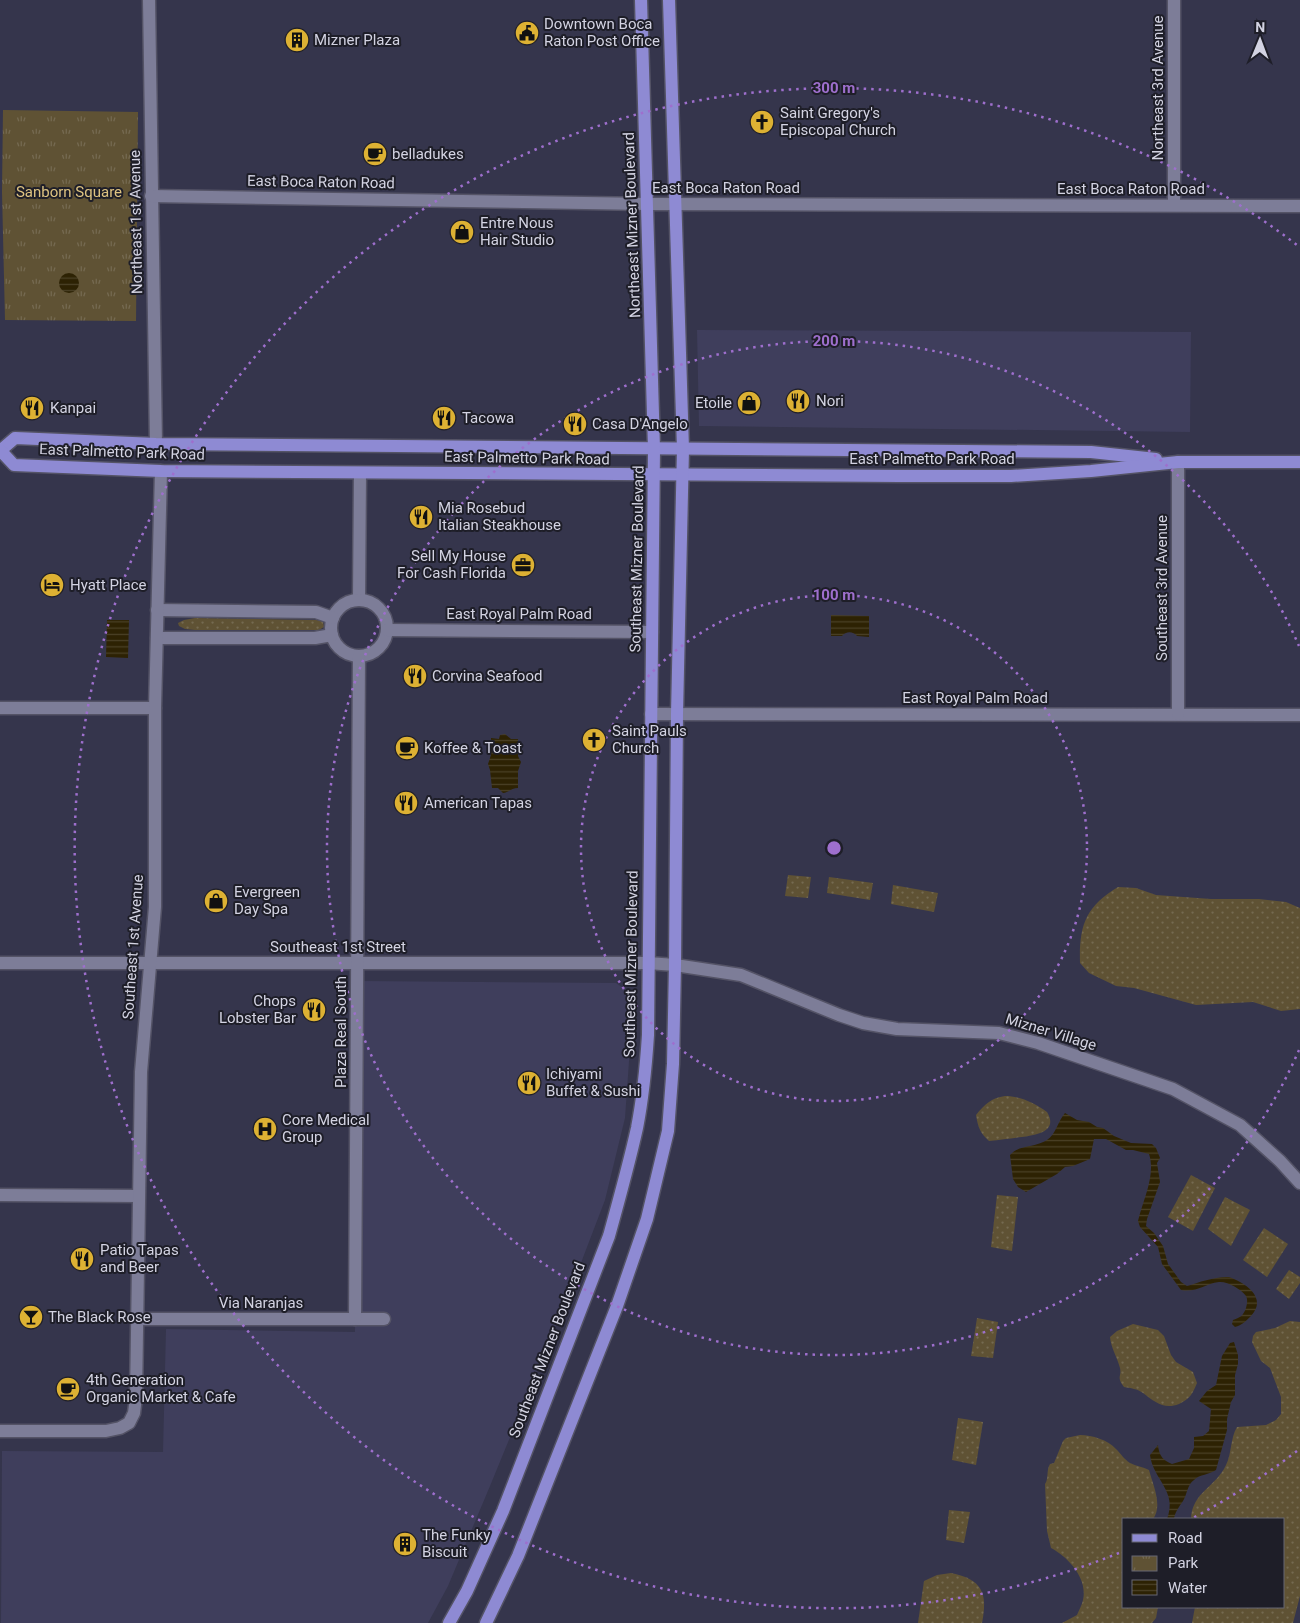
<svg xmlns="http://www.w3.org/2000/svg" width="1300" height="1623" viewBox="0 0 1300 1623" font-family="Roboto,sans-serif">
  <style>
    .built { fill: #3f3e5c }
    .grass { fill: url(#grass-dots) }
    .park { fill: url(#park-tufts) }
    .water { fill: url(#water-rules) }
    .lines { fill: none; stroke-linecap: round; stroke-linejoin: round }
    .minor-casing { stroke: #545366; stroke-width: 15 }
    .major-casing { stroke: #545366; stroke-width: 15 }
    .minor { stroke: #7d7d98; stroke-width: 12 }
    .major { stroke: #8e8ad3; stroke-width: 12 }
    .ring { fill: none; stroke: #9e6fcd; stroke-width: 2.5; stroke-dasharray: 2.5 5 }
    .labels { text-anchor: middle; stroke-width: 4; stroke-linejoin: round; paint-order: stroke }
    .poi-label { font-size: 15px; fill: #d3d3e2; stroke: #1e1e28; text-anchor: start }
    .street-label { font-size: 15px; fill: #d3d3e2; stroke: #1e1e28 }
    .park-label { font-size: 15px; fill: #dec381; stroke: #1e1e28 }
    .centre { fill: #9e6fcd; stroke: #1e1e28; stroke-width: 2.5 }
    .ring-label { font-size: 15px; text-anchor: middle; font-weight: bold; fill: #9e6fcd; stroke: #1e1e28; stroke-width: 4; stroke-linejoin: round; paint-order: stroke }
  </style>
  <defs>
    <pattern id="grass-dots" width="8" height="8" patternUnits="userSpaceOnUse" patternTransform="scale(1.25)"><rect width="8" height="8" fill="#5f5234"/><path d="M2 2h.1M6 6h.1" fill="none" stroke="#756a51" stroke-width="1.8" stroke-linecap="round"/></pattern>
    <pattern id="park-tufts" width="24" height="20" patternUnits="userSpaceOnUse" patternTransform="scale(1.25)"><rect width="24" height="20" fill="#5f5234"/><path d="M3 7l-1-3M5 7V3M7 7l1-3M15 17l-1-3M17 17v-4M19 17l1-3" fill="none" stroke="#756a51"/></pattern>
    <pattern id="water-rules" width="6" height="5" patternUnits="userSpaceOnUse" patternTransform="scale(1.25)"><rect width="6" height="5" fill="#2d2203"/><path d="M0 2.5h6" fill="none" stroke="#4b4127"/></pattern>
  </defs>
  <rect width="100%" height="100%" fill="#35354c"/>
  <!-- built -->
  <g class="built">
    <path d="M 697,330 L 1191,332 L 1190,432 L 699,426 Z"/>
    <path d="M 358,981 L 616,983 L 626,990 L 631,997 L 633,1005 L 625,1118 L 605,1200 L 571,1289 L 490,1486 L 448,1586 L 428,1623 L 1,1623 L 2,1451 L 163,1452 L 166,1329 L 355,1332 Z"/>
  </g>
  <!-- grass -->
  <g class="grass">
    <path d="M 195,618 L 316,620 L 323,621 L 324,627 L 319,630 L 195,630 L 185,629 L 179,626 L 178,623 L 184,620 Z"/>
    <path d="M 788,875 L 811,877 L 808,898 L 785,896 Z"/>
    <path d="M 829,877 L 873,883 L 870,900 L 827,893 Z"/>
    <path d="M 893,885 L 938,893 L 934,912 L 891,904 Z"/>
    <path d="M 1118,887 L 1136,888 L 1156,895 L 1211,899 L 1259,899 L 1286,902 L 1300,908 L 1300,1009 L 1281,1011 L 1253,1002 L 1196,1005 L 1134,988 L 1116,986 L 1089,973 L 1080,963 C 1079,926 1085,907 1118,887 Z"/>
    <path d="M 1005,1096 C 1020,1096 1035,1103 1047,1112 C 1059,1132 1035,1135 1022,1137 C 1011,1138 1001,1140 989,1141 C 980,1133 978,1127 976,1115 C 985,1104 991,1098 1005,1096 Z"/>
    <path d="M 1191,1175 L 1215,1188 L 1193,1231 L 1168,1217 Z"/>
    <path d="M 997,1195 L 1018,1197 L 1012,1251 L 991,1247 Z"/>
    <path d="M 1225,1197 L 1250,1210 L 1231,1246 L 1208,1229 Z"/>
    <path d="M 1264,1228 L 1288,1244 L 1267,1277 L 1243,1260 Z"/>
    <path d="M 1289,1270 L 1300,1277 L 1300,1283 L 1289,1299 L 1276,1289 Z"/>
    <path d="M 977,1318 L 998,1322 L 993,1358 L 971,1356 Z"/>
    <path d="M 1290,1321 L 1300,1322 L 1300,1596 L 1293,1623 L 1192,1623 L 1195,1607 L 1284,1607 L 1284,1519 L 1191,1519 C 1192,1492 1216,1487 1226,1465 C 1232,1453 1230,1439 1237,1427 L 1266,1425 L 1276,1420 L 1281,1414 L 1281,1397 L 1270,1368 L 1261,1361 L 1252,1342 L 1253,1336 L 1256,1332 L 1275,1328 Z"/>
    <path d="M 1133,1324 L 1158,1330 L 1164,1336 L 1171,1355 L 1176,1362 L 1193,1372 L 1197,1383 C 1193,1393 1190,1399 1179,1404 C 1164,1410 1155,1402 1143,1393 C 1138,1389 1130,1388 1124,1387 C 1116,1376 1122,1377 1120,1368 C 1117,1357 1111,1348 1110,1337 L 1117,1331 Z"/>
    <path d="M 958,1418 L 983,1422 L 976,1465 L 952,1460 Z"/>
    <path d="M 1080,1435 C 1092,1435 1108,1440 1116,1449 C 1121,1454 1124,1459 1130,1463 C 1136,1466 1143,1467 1149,1470 C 1153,1485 1163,1506 1153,1519 L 1124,1519 L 1124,1607 L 1158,1607 L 1156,1618 L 1152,1623 L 1062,1623 L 1077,1615 C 1079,1610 1082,1605 1083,1600 C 1088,1578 1068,1557 1051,1548 L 1047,1531 L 1045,1484 C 1049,1479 1046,1470 1050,1464 L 1054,1463 L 1063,1441 L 1066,1438 Z"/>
    <path d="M 949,1510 L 970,1512 L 964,1543 L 946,1540 Z"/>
    <path d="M 951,1573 C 982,1579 988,1593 982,1623 L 918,1623 L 924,1581 L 937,1575 Z"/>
  </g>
  <!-- park -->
  <path class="park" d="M 3,110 L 138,112 L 136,321 L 5,320 L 2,192 Z"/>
  <!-- water -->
  <g class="water">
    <circle cx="69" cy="283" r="10"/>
    <path d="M 831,615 L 869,616 L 869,637 L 857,636 C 853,631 846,631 842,636 L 831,636 Z"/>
    <path d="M 107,620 L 129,620 L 128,658 L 106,657 Z"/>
    <path d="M 505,734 L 511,739 L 518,739 L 518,756 L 521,762 L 518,771 L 518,788 C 512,788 509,792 503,793 L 498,788 L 492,788 L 490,770 L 488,764 L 491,755 L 491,738 L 499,739 L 500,735 Z"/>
    <path d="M 1065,1113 L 1077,1120 L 1089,1122 L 1097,1127 L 1103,1128 L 1114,1136 L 1131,1143 L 1152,1144 L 1156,1148 L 1160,1158 L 1157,1163 L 1160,1182 L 1147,1219 L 1146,1226 L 1154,1233 L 1163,1246 L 1168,1264 L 1181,1282 L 1187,1286 C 1199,1282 1217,1276 1229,1277 C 1233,1278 1236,1280 1240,1282 C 1254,1290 1264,1302 1251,1316 C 1246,1321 1242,1325 1235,1327 L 1232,1324 L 1233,1320 C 1241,1317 1243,1316 1246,1308 C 1247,1304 1248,1300 1246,1296 C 1241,1289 1227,1281 1219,1282 C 1204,1284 1197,1293 1181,1290 L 1162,1264 L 1158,1247 L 1140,1227 L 1138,1221 C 1143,1200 1156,1175 1149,1154 L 1133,1150 L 1126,1150 L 1106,1139 L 1094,1139 L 1090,1159 L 1073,1166 L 1065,1167 L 1057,1174 L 1026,1192 L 1018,1187 L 1013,1179 L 1010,1155 C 1020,1144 1035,1148 1047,1140 C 1056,1134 1058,1121 1065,1113 Z"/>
    <path d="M 1234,1342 L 1238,1355 L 1238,1364 L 1235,1375 L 1235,1395 L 1231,1402 L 1227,1419 L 1227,1430 L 1216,1470 C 1209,1475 1200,1474 1194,1480 C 1187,1485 1187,1495 1183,1501 C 1179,1507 1175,1512 1174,1519 L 1167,1519 C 1178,1491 1153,1480 1150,1455 L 1158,1445 C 1159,1456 1163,1460 1172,1464 L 1189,1459 L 1194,1448 L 1194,1437 L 1203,1436 L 1209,1431 L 1211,1409 L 1199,1401 L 1207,1391 L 1216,1385 L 1222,1356 L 1230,1343 Z"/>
  </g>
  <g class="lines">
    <!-- minor casing -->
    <g class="minor-casing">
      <g id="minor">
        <path d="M 149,0 L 156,444"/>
        <path d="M 1174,0 L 1174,205"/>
        <path d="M 151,196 L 647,204 L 1300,206"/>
        <path d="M 359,600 L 360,473"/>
        <circle cx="359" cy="628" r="28"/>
        <path d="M 157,610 L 316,612 L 333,618"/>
        <path d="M 387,630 L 652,632"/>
        <path d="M 157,638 L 315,638 L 332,635"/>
        <path d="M 0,708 L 155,708"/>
        <path d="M 651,714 L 1300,715"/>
        <path d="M 1178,714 L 1178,462"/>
        <path d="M 0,963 L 648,963 L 675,965 L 741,975 L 839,1015 L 863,1023 L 897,1029 L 999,1033 L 1038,1043 L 1173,1089 L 1240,1125 L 1280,1161 L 1300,1183"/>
        <path d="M 0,1195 L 138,1196"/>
        <path d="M 137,1319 L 384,1319"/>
        <path d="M 355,1319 L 359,656"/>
        <path d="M 0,1431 L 106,1431 L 120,1428 L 129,1423 L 134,1413 L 136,1397 L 141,1072 L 155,907 L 155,708 L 161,471"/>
      </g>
    </g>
    <!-- major casing -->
    <g class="major-casing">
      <g id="major">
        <path d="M 0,451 L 15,438 L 156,444 L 1091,452 L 1156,459"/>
        <path d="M 1,451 L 14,465 L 161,471 L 900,476 L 1011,476 L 1091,471 L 1178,462 L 1300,462"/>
        <path d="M 449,1623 L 467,1591 L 503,1511 L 609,1236 C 619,1200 629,1164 637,1128 C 643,1097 646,1066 648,1035 L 654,449 L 641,0"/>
        <path d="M 486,1623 L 518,1556 L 617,1306 L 647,1219 L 668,1131 L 673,1064 L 675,965 L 677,714 L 683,449 L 669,0"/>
      </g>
    </g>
    <!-- minor -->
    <use href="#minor" class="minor"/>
    <!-- major -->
    <use href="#major" class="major"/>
  </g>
  <!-- distance rings -->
  <g class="ring">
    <circle cx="834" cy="848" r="253"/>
    <path d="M1299 1050A507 507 0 1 1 1299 646"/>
    <path d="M1297 1451A760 760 0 0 1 1191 1519M1119 1553A760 760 0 1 1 1297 245"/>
  </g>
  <!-- icons -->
  <defs>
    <g id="civic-disc" transform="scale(1.25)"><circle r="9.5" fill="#ddb133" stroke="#1e1e28"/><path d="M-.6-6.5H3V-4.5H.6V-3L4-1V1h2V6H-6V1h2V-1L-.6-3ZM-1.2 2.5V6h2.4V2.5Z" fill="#111"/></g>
    <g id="building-disc" transform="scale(1.25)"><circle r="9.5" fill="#ddb133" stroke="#1e1e28"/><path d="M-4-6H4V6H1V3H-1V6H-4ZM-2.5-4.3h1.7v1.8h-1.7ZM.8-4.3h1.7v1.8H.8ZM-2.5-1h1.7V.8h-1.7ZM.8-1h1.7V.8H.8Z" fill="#111"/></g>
    <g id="church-disc" transform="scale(1.25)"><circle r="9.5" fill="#ddb133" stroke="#1e1e28"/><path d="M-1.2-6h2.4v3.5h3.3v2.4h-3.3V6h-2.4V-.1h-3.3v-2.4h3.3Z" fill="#111"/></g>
    <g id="cafe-disc" transform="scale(1.25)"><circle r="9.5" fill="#ddb133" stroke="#1e1e28"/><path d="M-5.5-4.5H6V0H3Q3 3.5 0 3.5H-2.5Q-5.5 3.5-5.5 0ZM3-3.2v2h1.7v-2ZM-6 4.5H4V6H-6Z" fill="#111"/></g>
    <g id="shop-disc" transform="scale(1.25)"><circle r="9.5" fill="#ddb133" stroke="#1e1e28"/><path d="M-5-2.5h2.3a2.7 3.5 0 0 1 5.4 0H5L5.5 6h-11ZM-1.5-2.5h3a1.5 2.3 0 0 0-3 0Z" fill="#111"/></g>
    <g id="restaurant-disc" transform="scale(1.25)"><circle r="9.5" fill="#ddb133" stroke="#1e1e28"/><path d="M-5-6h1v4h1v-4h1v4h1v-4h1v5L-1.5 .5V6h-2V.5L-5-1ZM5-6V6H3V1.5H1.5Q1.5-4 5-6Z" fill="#111"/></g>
    <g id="office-disc" transform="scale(1.25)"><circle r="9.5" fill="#ddb133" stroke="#1e1e28"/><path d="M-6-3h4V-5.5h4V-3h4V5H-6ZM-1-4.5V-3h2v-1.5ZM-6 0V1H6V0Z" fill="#111"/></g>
    <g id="hotel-disc" transform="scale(1.25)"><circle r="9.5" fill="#ddb133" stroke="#1e1e28"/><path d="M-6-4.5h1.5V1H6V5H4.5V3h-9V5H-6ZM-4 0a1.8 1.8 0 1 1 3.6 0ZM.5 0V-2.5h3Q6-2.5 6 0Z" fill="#111"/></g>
    <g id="hospital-disc" transform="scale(1.25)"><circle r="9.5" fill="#ddb133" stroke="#1e1e28"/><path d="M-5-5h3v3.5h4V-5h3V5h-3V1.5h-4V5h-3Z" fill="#111"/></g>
    <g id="bar-disc" transform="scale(1.25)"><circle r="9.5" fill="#ddb133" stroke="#1e1e28"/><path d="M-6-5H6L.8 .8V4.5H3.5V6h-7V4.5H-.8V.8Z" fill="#111"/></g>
  </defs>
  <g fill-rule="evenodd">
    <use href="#civic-disc" x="527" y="33"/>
    <use href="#building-disc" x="297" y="40"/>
    <use href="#church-disc" x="762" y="122"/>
    <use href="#cafe-disc" x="375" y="154"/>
    <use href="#shop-disc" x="462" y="232"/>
    <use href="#restaurant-disc" x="798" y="401"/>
    <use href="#shop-disc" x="749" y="403"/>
    <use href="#restaurant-disc" x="32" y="408"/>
    <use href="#restaurant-disc" x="444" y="418"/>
    <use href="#restaurant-disc" x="575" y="424"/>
    <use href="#restaurant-disc" x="421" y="517"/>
    <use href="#office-disc" x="523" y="565"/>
    <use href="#hotel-disc" x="52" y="585"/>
    <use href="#restaurant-disc" x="415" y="676"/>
    <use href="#church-disc" x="594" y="740"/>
    <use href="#cafe-disc" x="407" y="748"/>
    <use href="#restaurant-disc" x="406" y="803"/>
    <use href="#shop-disc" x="216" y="901"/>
    <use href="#restaurant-disc" x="314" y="1010"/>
    <use href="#restaurant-disc" x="529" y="1083"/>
    <use href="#hospital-disc" x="265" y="1129"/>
    <use href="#restaurant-disc" x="82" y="1259"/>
    <use href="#bar-disc" x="31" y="1317"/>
    <use href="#cafe-disc" x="68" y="1389"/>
    <use href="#building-disc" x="405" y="1544"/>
  </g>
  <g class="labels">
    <!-- poi labels -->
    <g class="poi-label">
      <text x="544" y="29">Downtown Boca<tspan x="544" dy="17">Raton Post Office</tspan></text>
      <text x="314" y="45">Mizner Plaza</text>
      <text x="780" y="118">Saint Gregory's<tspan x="780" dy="17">Episcopal Church</tspan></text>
      <text x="392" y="159">belladukes</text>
      <text x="480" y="228">Entre Nous<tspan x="480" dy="17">Hair Studio</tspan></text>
      <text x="816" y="406">Nori</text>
      <text x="732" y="408" text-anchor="end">Etoile</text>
      <text x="50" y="413">Kanpai</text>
      <text x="462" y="423">Tacowa</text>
      <text x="592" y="429">Casa D'Angelo</text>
      <text x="438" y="513">Mia Rosebud<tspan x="438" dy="17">Italian Steakhouse</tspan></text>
      <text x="506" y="561" text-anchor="end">Sell My House<tspan x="506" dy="17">For Cash Florida</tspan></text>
      <text x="70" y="590">Hyatt Place</text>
      <text x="432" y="681">Corvina Seafood</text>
      <text x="612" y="736">Saint Pauls<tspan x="612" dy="17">Church</tspan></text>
      <text x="424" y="753">Koffee &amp; Toast</text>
      <text x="424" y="808">American Tapas</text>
      <text x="234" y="897">Evergreen<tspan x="234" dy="17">Day Spa</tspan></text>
      <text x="296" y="1006" text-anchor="end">Chops<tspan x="296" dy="17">Lobster Bar</tspan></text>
      <text x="546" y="1079">Ichiyami<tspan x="546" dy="17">Buffet &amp; Sushi</tspan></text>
      <text x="282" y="1125">Core Medical<tspan x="282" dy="17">Group</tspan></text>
      <text x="100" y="1255">Patio Tapas<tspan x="100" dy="17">and Beer</tspan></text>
      <text x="48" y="1322">The Black Rose</text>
      <text x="86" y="1385">4th Generation<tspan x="86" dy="17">Organic Market &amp; Cafe</tspan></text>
      <text x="422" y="1540">The Funky<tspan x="422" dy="17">Biscuit</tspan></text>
    </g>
    <!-- street labels -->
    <g class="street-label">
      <text transform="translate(1158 88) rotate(-90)" y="5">Northeast 3rd Avenue</text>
      <text transform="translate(321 182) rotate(1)" y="5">East Boca Raton Road</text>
      <text x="726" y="193">East Boca Raton Road</text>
      <text x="1131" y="194">East Boca Raton Road</text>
      <text transform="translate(136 222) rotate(-91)" y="5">Northeast 1st Avenue</text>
      <text transform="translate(632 225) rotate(-92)" y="5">Northeast Mizner Boulevard</text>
      <text transform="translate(122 452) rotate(2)" y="5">East Palmetto Park Road</text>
      <text transform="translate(527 458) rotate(1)" y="5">East Palmetto Park Road</text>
      <text x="932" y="464">East Palmetto Park Road</text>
      <text transform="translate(637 559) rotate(-89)" y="5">Southeast Mizner Boulevard</text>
      <text transform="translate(1162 588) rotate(-90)" y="5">Southeast 3rd Avenue</text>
      <text x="519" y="619">East Royal Palm Road</text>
      <text x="975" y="703">East Royal Palm Road</text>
      <text transform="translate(133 947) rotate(-86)" y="5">Southeast 1st Avenue</text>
      <text x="338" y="952">Southeast 1st Street</text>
      <text transform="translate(631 964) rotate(-89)" y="5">Southeast Mizner Boulevard</text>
      <text transform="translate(341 1032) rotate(-90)" y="5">Plaza Real South</text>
      <text transform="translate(1051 1032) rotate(17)" y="5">Mizner Village</text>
      <text x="261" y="1308">Via Naranjas</text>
      <text transform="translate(547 1350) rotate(-69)" y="5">Southeast Mizner Boulevard</text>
    </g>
    <!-- park labels -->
    <g class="park-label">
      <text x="69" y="197">Sanborn Square</text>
    </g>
  </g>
  <circle cx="834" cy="848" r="8" class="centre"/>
  <g class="ring-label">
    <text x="834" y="93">300 m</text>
    <text x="834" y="346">200 m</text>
    <text x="834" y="600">100 m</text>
  </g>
  <!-- legend -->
  <rect x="1122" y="1518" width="162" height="90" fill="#1e1e28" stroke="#666672"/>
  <rect x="1132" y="1534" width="25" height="8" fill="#8e8ad3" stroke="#666672"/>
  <text x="1168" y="1543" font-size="15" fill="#d3d3e2">Road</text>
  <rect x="1132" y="1556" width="25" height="15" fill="url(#park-tufts)" stroke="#666672"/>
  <text x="1168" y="1568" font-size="15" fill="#d3d3e2">Park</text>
  <rect x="1132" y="1580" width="25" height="15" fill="url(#water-rules)" stroke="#666672"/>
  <text x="1168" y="1593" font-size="15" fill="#d3d3e2">Water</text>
  <!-- north arrow -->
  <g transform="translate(1260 40) rotate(1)" stroke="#1e1e28" stroke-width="4" paint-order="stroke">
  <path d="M0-4L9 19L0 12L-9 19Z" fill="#d3d3e2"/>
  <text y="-8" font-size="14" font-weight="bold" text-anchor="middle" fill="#d3d3e2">N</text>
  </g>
</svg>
